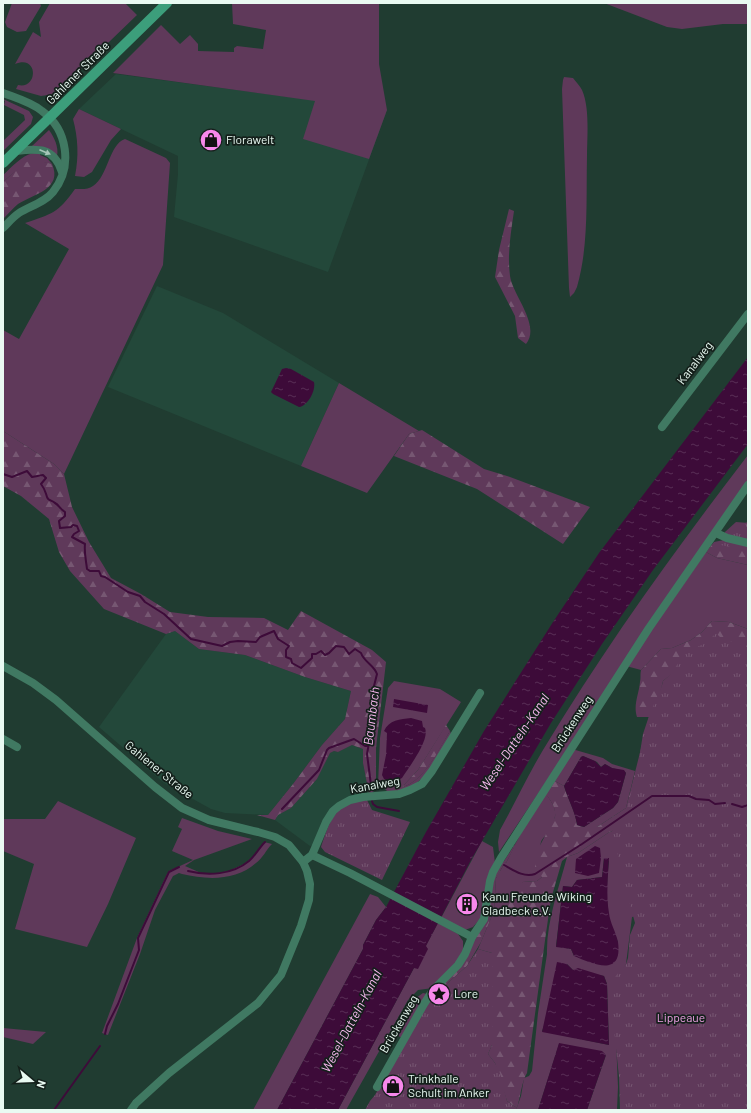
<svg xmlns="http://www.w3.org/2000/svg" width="751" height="1113" viewBox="0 0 751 1113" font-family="Barlow,sans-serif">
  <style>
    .built { fill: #23483a }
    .grass { fill: #5f395a; fill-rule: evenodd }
    .forest { fill: url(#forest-firs) }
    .park { fill: url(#park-tufts) }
    .water { fill: url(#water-ripples) }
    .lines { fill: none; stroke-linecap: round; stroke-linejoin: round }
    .stream { stroke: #3d0b39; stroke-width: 2 }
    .street { stroke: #407962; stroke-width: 8 }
    .secondary { stroke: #3c9e7b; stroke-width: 10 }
    .oneway { fill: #a5c6b8 }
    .labels { text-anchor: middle; stroke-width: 3.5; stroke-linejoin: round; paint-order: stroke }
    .street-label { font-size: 12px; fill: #e9faf2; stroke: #14201b }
    .poi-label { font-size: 12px; fill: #e9faf2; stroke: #14201b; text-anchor: start }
    .park-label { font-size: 12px; fill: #f0a1e6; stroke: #14201b }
    .water-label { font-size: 13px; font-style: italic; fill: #f9b9f0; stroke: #14201b }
  </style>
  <defs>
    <pattern id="forest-firs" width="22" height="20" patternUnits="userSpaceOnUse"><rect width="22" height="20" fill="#5f395a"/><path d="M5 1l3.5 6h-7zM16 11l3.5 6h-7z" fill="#765772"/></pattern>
    <pattern id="park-tufts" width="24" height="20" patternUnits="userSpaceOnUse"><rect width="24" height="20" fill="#5f395a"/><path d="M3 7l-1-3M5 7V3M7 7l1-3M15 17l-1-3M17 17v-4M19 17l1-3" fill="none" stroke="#765772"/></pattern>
    <pattern id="water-ripples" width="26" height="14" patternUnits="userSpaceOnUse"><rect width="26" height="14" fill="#3d0b39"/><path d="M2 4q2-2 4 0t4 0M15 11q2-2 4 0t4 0" fill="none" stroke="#592f56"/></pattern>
  </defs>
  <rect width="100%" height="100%" fill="#203c31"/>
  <!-- built -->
  <g class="built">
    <path d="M 116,74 L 387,110 L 328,272 L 174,217 L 178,174 L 178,156 L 79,109 Z"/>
    <path d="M 157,286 L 223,313 L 339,383 L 301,466 L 108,387 Z"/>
    <path d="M 175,631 L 199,649 L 245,655 L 305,677 L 351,691 L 345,719 L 322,745 L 293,784 L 268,815 L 225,813 L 211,809 L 164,783 L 99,727 L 166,634 Z"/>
    <path d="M 352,745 L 363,749 L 363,763 L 369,794 L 356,795 L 313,845 L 310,846 L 275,820 L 278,815 L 291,808 L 317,779 L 330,753 L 334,751 L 338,752 Z"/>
  </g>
  <!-- grass -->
  <g class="grass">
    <path d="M 12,3 L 40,3 L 41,6 L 26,31 L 17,32 L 7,27 L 5,22 Z"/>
    <path d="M 50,3 L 125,3 L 137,15 L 55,94 L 41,96 L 16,89 L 18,85 C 38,90 39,54 15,64 L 33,32 L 41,37 L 39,22 Z"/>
    <path d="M 232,3 L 379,3 L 379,64 L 387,110 L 369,159 L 303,139 L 315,101 L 113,73 L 161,25 L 180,44 L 190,35 L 198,44 L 198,51 L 234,52 L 234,48 L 237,46 L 263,49 L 266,30 L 233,24 Z"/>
    <path d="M 604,3 L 748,3 L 748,24 L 723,24 L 682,29 L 667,27 Z"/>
    <path d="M 564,77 L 573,78 C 576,82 580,86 582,90 C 590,108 587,137 587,157 C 586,200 589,245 577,287 L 574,293 L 570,297 L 569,288 L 562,89 L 563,80 Z"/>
    <path d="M 3,99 L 29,111 L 33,117 L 31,124 L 3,151 L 3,141 L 25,120 L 24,115 L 4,105 L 5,101 L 3,100 Z"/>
    <path d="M 79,109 L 121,129 L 111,140 L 92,172 L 84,177 L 75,176 C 79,156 78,138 73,119 Z"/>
    <path d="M 49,130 C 54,137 59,147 57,156 L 32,146 Z"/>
    <path d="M 125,139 L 166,158 L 170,163 L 163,265 L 64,474 L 54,464 L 3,431 L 3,330 L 19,339 L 69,249 L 25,223 C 52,214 58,213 75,189 C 81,189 88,190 93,186 C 108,177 109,144 125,139 Z"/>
    <path d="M 33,153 L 40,153 L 40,155 L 47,158 L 52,164 C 28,159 20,167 3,182 L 3,175 C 12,167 21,156 33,153 Z"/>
    <path d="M 339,383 L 419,431 L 409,434 L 367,493 L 301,466 Z"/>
    <path d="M 748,455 L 748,480 L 499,852 L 498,842 L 500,830 C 515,803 528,775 543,750 C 605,647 675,550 748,455 Z"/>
    <path d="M 706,552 L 717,558 L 748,565 L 748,629 L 729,622 L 712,621 L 702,632 L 691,640 L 672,648 L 661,649 L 641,670 L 626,666 Z"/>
    <path d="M 680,666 L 748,891 L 632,917 L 626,964 L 616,980 L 615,1016 L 618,1087 L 617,1110 L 587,1110 L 606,1055 L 559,1044 L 538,1110 L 516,1110 L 521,1096 L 524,1078 L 529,1076 L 532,1071 L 538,1013 L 547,954 C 546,922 559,888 567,857 L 578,853 L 608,833 L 616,829 L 631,812 L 663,681 ZM 604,858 L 609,861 C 607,880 605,902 610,921 C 612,928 615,935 618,942 L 574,956 L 571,949 L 556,946 L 563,886 L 572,887 L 577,880 L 602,877 ZM 567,964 L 573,970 L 604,976 L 607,984 L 609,1045 L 542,1031 Z"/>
    <path d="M 394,681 L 440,689 L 461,702 L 418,770 L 402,787 C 424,782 439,748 450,731 L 451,734 C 439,752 428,780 408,788 C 402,791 395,791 389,793 L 381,785 L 378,785 L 380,738 L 388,688 Z"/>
    <path d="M 572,749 L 603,758 L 612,764 L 635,771 L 626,808 L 597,827 L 584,827 L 613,808 L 618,802 L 626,773 L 624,771 L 612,768 L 605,764 L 601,767 L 597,762 L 583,756 L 581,757 L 564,786 L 553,780 Z"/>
    <path d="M 545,793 C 557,808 559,815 548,832 C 546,835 542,839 541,842 C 539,848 542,870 542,877 L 537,881 L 523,882 L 492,953 L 478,949 L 494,911 L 496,878 L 503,866 L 501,865 L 503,861 L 506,863 L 522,831 Z"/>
    <path d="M 58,801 L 136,838 L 108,904 L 87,947 L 15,929 L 34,864 L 3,851 L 3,819 L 45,819 Z"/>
    <path d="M 182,818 L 218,831 L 252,839 L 194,860 L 185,866 L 201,873 L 213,874 L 229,871 L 244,864 L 254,856 L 264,842 L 272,844 C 266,850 263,858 256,863 C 236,881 207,880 182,874 L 179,873 L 173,876 L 155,910 L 140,954 L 108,1035 L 102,1033 L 137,938 L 167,874 L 169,871 L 193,860 L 172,851 L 182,829 L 178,827 Z"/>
    <path d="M 482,841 L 493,847 L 495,863 L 481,918 L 473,927 L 465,930 L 441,918 Z"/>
    <path d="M 370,894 L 378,897 L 386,907 L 376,920 L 363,945 L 363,949 L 277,1110 L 253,1110 Z"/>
    <path d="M 438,923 L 458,934 L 463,941 L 463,951 L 460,958 L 433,988 L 418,990 L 408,1000 L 346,1110 L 338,1110 Z"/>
    <path d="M 423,993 L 427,994 L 402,1038 L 393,1033 L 412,1001 Z"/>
    <path d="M 3,1028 L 46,1032 L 33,1044 L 3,1037 Z"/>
  </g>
  <!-- forest -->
  <g class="forest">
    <path d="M 32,159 L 52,164 C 63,189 34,194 18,204 C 13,208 9,213 4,218 L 3,217 L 3,182 L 22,165 Z"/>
    <path d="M 509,209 L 514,211 C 511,232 507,254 510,276 C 513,296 541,325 526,344 L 518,338 L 515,316 L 495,277 L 499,250 Z"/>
    <path d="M 422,430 L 484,469 L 507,476 L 590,507 L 563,544 L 477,489 L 394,456 L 409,434 Z"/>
    <path d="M 3,431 L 54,464 L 64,474 L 72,507 L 89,542 L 111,578 L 141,594 L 170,612 L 208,617 L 264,618 L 288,630 L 301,611 L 372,650 L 386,662 L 376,748 L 376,780 L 373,793 L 369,794 L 363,763 L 363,749 L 352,745 L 338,752 L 334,751 L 330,753 L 317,779 L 291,808 L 278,815 L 275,820 L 257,815 L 268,815 L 293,784 L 322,745 L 345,719 L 351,691 L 305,677 L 245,655 L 199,649 L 175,631 L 166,634 L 104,609 L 70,571 L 59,552 L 49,519 L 21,496 L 3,486 Z"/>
    <path d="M 748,522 L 748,565 L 717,558 L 706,552 L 714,542 L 724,540 L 736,526 Z"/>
    <path d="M 712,621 L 729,622 L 748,629 L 748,649 L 680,667 L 663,681 L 631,812 L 616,829 L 608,833 L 578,853 L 567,857 L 562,861 L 551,899 L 546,933 L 527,1073 C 522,1080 520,1099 517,1108 L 507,1101 L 495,1063 L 488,1054 L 492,1045 L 492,950 L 508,893 L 523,882 L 537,881 L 542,877 L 535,867 L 536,853 L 555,817 C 556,807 551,801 545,793 L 553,780 L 564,786 C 568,800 575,810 577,825 L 584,827 L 597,827 L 626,808 L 649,717 L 637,717 C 633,705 639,694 640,682 C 641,678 640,674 641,670 L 661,649 L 672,648 L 691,640 L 702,632 Z"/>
    <path d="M 446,725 L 450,731 C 439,749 424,782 402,787 L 418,770 Z"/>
    <path d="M 519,838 L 506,863 L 504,862 L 501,865 L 503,866 L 496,878 L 494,911 L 481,942 L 467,966 L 433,996 L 438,988 L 471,947 L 493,878 Z"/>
  </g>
  <!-- park -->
  <g class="park">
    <path d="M 736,522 L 748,523 L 748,551 L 721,545 L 725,532 Z"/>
    <path d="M 716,633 L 722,639 L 748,646 L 748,1110 L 620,1110 L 619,1077 L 613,1020 L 614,978 L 626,964 L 628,958 L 630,935 L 635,923 L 623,878 L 611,824 L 625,815 L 637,771 L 643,734 L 650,713 L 662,686 L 684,655 L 690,650 L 706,643 Z"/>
    <path d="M 367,800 L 372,810 L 410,822 L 382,880 L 325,852 L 321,847 C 327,830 332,809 351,803 C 356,801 362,801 367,800 Z"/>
    <path d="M 478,949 L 492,953 L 492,1045 L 488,1054 L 495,1063 L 500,1073 L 507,1101 L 517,1108 L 516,1110 L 365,1110 L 370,1101 L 375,1095 L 402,1046 L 433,996 L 467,966 Z"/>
  </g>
  <!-- water -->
  <g class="water">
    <path d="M 748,357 L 748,444 L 653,570 L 602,644 L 551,723 L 471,860 L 426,946 L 428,949 L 418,969 L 414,968 L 338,1110 L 277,1110 L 363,949 L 363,945 L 376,920 L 386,907 L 426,832 L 484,731 L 553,622 L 599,553 Z"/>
    <path d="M 286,368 L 291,369 L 314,382 C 316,390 308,406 299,407 L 273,394 L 271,392 L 282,369 Z"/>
    <path d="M 394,699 L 428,705 L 427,713 L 393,707 Z"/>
    <path d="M 411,718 L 422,721 L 423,727 L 425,728 C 430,740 409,767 402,778 L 398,780 L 391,781 L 384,779 L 382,775 L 386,755 L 387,733 L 384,731 C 389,720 400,719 411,718 Z"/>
    <path d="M 583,756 L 595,761 L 601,767 L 605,764 L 612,768 L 624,770 L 626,773 L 618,802 L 613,808 L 584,827 L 577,825 C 575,811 568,800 564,786 L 581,757 Z"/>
    <path d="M 595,846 L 600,848 L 601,858 L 599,873 L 588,876 L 575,873 L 576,859 Z"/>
    <path d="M 604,858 L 609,858 C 608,876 606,895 609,913 C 610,923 616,932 618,942 C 623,978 593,964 574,956 L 571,949 L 556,947 L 563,886 L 572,887 L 577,880 L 602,877 Z"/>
    <path d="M 557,962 L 567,964 L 573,970 L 578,968 L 604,976 L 607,984 L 609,1045 L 542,1032 Z"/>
    <path d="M 559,1043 L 602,1051 L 606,1055 L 587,1110 L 538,1110 Z"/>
  </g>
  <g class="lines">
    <!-- stream -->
    <g class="stream">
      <path d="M 3,474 L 12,477 L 27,471 L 32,477 L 43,475 L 46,478 L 41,484 C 45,489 45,491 47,497 C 48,501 52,500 55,503 C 59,505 60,509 65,512 L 65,516 L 59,521 L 60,528 L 71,527 L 73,525 L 77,526 L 79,531 L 74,534 L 72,537 L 85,544 C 84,553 86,560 87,569 L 90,571 L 99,571 L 101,576 L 105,577 L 128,592 L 140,596 L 145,602 L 164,614 L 191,639 L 222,646 L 230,642 L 238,641 L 256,642 L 260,637 L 274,631 L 278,639 L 289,646 L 286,650 L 286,657 L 291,659 L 292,663 L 301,668 L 312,658 L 312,654 L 316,654 L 321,651 L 325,655 L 329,653 L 336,646 L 344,647 L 349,654 L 355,649 L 361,653 C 364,662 374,665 377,674 L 374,686 L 375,698 L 372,709 L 371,732 L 367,754 L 371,785"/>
      <path d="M 372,801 L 373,804 L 377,807 L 399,811"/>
      <path d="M 732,804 L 742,807 L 748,805"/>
      <path d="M 282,809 L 319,770 L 327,750 L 329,748 L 354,739 L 365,746 L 368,746"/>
      <path d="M 504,865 C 513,870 524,878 535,874 L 582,844 L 652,796 L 689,796 L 696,799 L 709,800 L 715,804 L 725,803"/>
      <path d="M 188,871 C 208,876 232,875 249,861 C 255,856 259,848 265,842"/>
      <path d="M 105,1034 L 107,1026 L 118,1004 L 139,950 L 138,938 L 168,874 L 169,872 L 179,867"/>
      <path d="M 54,1110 L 100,1046"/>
    </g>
    <!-- street -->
    <g class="street">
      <path d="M 3,93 C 16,98 31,102 42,111 C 68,130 73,167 53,192 C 44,203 30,206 19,213 C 13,217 8,223 3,228"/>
      <path d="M 16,151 C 38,148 54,147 62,172"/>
      <path d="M 662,427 L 748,314"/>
      <path d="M 716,533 L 727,538 L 748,543"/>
      <path d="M 3,666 L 33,683 L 56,700 L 155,787 L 182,808 L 209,820 L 258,832 L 275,837 L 289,845 L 303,862 L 307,871 L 310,884 L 309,900 L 301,926 L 281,975 L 258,1003 L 169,1073 L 136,1103 L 131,1110"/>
      <path d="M 3,739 L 17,747"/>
      <path d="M 312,855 L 350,873 L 472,937"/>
      <path d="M 303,862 L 312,855 L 326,822 L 333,811 L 339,806 L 350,800 L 363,797 L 399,794 L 410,790 L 422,784 L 432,771 L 480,693"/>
      <path d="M 377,1087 L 424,1004 L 433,990 L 458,965 L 465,954 L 472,937 L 484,919 L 490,881 L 493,872 L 501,858 L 649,628 L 748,485"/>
    </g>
    <!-- secondary -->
    <path class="secondary" d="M 3,163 L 167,3"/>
  </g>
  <!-- one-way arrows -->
  <defs><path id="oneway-solid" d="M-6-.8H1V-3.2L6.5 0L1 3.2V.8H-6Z"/></defs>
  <use class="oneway" href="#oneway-solid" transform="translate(45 152) rotate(23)"/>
  <!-- icons -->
  <defs>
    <g id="shop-disc" transform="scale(1.15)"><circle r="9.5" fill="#f788eb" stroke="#14201b"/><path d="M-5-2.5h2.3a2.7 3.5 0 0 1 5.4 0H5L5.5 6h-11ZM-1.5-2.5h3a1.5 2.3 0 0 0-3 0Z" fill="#111"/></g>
    <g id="building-disc" transform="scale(1.15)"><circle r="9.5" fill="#f788eb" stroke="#14201b"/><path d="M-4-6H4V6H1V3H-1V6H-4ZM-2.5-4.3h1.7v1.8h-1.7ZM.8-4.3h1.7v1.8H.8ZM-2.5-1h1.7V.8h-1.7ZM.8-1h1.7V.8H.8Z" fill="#111"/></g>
    <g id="sight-disc" transform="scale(1.15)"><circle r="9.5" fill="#f788eb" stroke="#14201b"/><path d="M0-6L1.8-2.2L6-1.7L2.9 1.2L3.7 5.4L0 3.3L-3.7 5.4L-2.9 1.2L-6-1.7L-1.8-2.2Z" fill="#111"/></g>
  </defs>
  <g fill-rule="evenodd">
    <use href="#shop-disc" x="211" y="140"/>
    <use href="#building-disc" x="467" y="904"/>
    <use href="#sight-disc" x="439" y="994"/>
    <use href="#shop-disc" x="393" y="1086"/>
  </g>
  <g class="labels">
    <!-- street labels -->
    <g class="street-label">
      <text transform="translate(78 73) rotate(-45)" y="4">Gahlener Straße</text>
      <text transform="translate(695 363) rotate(-53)" y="4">Kanalweg</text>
      <text transform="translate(572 724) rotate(-57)" y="4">Brückenweg</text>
      <text transform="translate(159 770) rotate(39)" y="4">Gahlener Straße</text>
      <text transform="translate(375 785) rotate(-10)" y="4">Kanalweg</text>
      <text transform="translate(399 1024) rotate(-60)" y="4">Brückenweg</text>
    </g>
    <!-- poi labels -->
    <g class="poi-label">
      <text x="226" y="144">Florawelt</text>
      <text x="482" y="901">Kanu Freunde Wiking<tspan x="482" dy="14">Gladbeck e.V.</tspan></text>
      <text x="454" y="998">Lore</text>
      <text x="408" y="1083">Trinkhalle<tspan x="408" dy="14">Schult im Anker</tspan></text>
    </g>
    <!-- park labels -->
    <g class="park-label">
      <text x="681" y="1022">Lippeaue</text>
    </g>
    <!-- water labels -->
    <g class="water-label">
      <text transform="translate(371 716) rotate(-83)" y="5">Baumbach</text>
      <text transform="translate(514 742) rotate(-56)" y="5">Wesel-Datteln-Kanal</text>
      <text transform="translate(351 1021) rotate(-62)" y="5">Wesel-Datteln-Kanal</text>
    </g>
  </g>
  <!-- border -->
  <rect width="751" height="1113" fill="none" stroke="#e9faf2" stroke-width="8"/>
  <!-- north arrow -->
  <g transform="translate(32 1081) rotate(109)" stroke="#14201b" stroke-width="3" paint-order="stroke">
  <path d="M0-3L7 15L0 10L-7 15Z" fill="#e9faf2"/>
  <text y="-6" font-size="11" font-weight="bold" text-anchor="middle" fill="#e9faf2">N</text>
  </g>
</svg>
